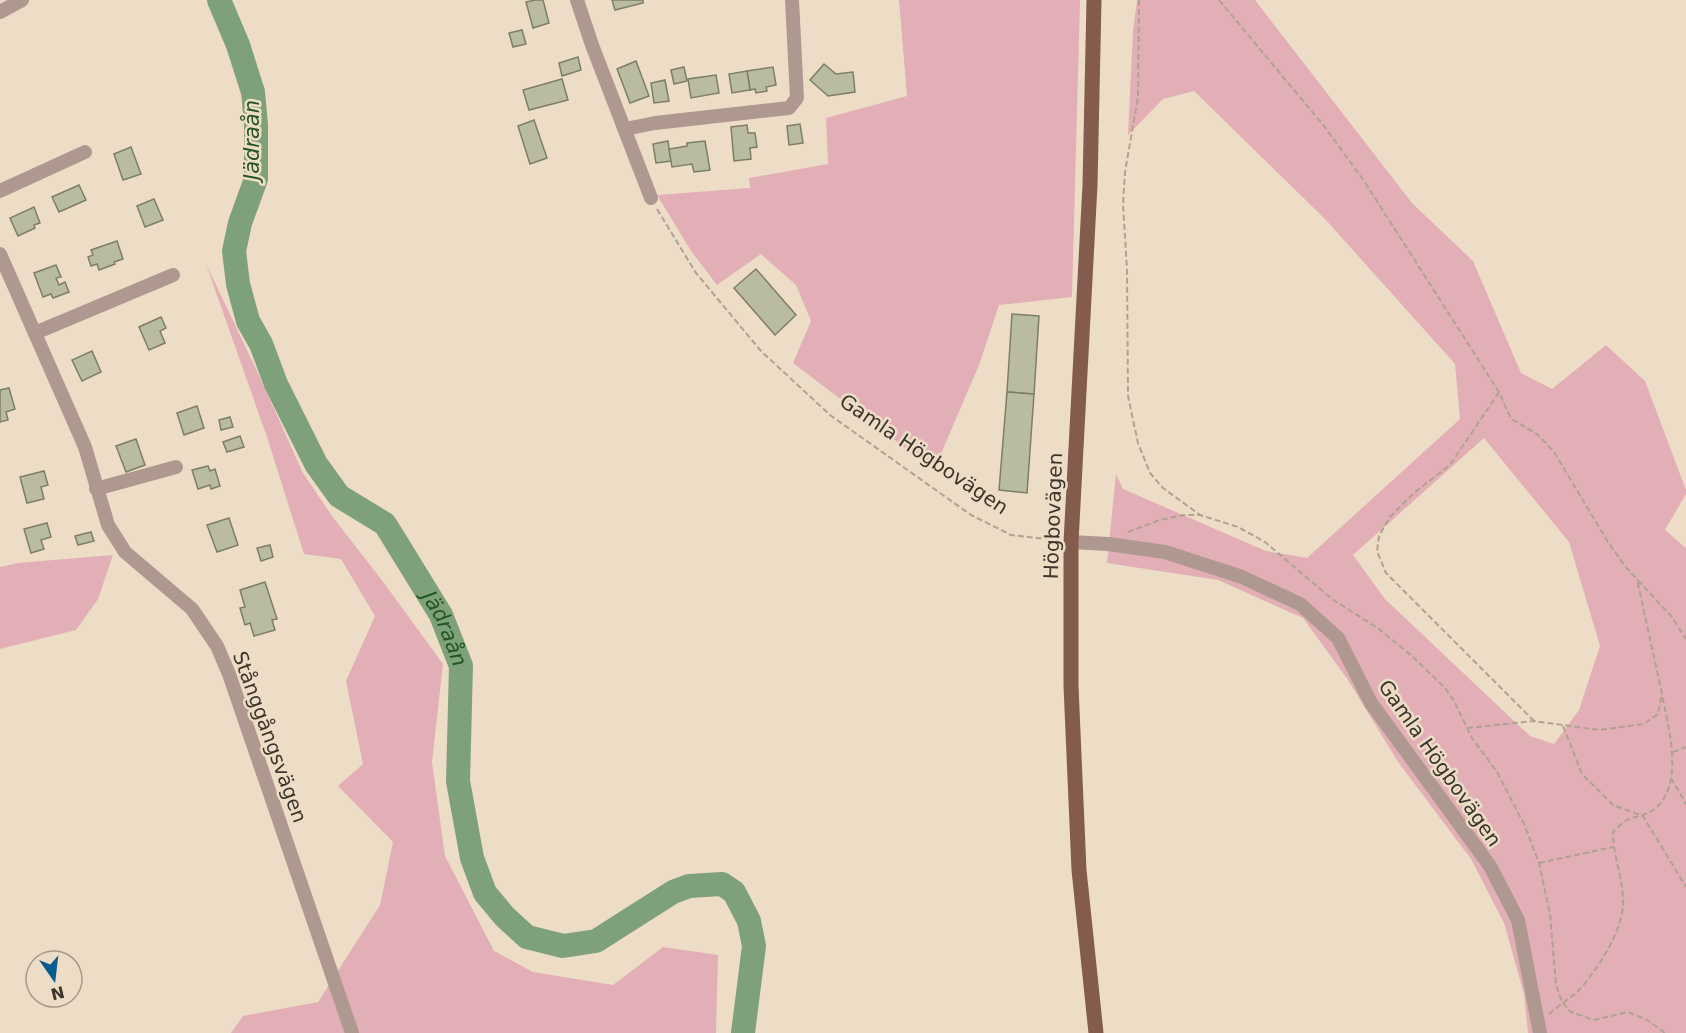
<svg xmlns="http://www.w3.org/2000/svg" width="1686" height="1033" viewBox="0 0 1686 1033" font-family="'DejaVu Sans',sans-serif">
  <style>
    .green { fill: #e2afb6; fill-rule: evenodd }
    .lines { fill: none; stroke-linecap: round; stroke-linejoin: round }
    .river { stroke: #7ea17b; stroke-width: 24 }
    .building { fill: #babca1; stroke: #7d7e66; stroke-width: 1.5 }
    .path { stroke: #b0a290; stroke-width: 2; stroke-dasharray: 6 3; stroke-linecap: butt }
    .minor { stroke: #af988f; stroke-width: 14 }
    .major { stroke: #835c4d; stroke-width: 15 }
    .labels { text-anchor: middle; stroke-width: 5; stroke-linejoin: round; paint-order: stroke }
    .street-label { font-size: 20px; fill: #3c352c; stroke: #eeddc6 }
    .water-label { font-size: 21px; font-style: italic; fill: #235522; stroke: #eeddc6 }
  </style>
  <rect width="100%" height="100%" fill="#eeddc6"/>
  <!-- green -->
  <g class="green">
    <path d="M 899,0 L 1080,0 L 1072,297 L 999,305 L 979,365 L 934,470 L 793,363 L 811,321 L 796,285 L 761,254 L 717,285 L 691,251 L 657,195 L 750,188 L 749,178 L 828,164 L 826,118 L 907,96 Z"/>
    <path d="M 1137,0 L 1255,0 L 1412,203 L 1473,261 L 1521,373 L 1552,389 L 1606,345 L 1645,381 L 1686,490 L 1686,494 L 1665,530 L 1686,548 L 1686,1033 L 1528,1033 L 1524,994 L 1504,923 L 1471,859 L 1398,762 L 1348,680 L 1303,618 L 1218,580 L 1107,563 L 1116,474 L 1123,489 L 1266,551 L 1307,558 L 1460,419 L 1455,364 L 1325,219 L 1194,91 L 1163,99 L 1128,135 L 1133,31 ZM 1484,438 L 1569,542 L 1600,646 L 1579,710 L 1554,744 L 1530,736 L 1385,599 L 1353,555 Z"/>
    <path d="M 206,264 L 257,371 L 303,473 L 332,516 L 384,583 L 443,664 L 432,762 L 445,856 L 494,951 L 533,972 L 613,985 L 663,947 L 718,955 L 716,1033 L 231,1033 L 243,1016 L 318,1002 L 380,905 L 393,842 L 338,786 L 363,764 L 346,681 L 375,616 L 341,559 L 304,554 L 267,437 Z"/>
    <path d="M 113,555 L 98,599 L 76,630 L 0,649 L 0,567 L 18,563 Z"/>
  </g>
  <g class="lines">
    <!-- river -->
    <path class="river" id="s1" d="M 219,0 L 238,45 L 253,92 L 256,125 L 256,179 L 240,223 L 234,251 L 238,284 L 248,321 L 261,344 L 276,384 L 316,464 L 339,496 L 385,524 L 441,615 L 461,666 L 458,781 L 472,858 L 485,893 L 505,917 L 527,937 L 563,946 L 596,941 L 673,892 L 689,886 L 722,884 L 734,892 L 749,921 L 754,946 L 743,1033"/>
  </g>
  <!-- building -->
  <g class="building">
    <path d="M 535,0 L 543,0 L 549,23 L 533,28 L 526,2 Z"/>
    <path d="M 612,0 L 643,0 L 643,3 L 615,10 Z"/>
    <path d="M 522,30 L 526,44 L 513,47 L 509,33 Z"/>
    <path d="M 578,57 L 581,70 L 562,76 L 559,63 Z"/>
    <path d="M 636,61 L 649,96 L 630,103 L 617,69 Z"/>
    <path d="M 824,64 L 836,74 L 853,72 L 855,92 L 828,96 L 810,80 Z"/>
    <path d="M 684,67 L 687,81 L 674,84 L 671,70 Z"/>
    <path d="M 773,67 L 776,85 L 766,87 L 767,91 L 756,93 L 755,89 L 750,90 L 747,71 Z"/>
    <path d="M 747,71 L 750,90 L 732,93 L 729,74 Z"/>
    <path d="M 716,75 L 719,93 L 691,98 L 688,79 Z"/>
    <path d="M 562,79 L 568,100 L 529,110 L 523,90 Z"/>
    <path d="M 665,80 L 669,101 L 654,103 L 651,83 Z"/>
    <path d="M 534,120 L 547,158 L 530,164 L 518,126 Z"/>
    <path d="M 800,124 L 803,143 L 789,145 L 787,126 Z"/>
    <path d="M 747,125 L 748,133 L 755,133 L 757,147 L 750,148 L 751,159 L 734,161 L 731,127 Z"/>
    <path d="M 668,141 L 671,161 L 656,163 L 653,144 Z"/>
    <path d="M 705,141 L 710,170 L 694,172 L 692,164 L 672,167 L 669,149 L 687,146 L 687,143 Z"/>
    <path d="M 131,147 L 141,174 L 123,180 L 114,154 Z"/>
    <path d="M 79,185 L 86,200 L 59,212 L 52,197 Z"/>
    <path d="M 154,199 L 163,220 L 145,227 L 137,206 Z"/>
    <path d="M 34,207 L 40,223 L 34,225 L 35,228 L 18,236 L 10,218 Z"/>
    <path d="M 117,241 L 123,259 L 114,262 L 115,264 L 99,270 L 97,264 L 91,266 L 88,257 L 93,255 L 91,250 Z"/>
    <path d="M 56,265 L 61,277 L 56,278 L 59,285 L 65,282 L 69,292 L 53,298 L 51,294 L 43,297 L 34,273 Z"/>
    <path d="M 756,269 L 796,315 L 775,335 L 734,288 Z"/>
    <path d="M 1012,314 L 1039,316 L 1034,394 L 1007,392 Z"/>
    <path d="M 161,317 L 166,328 L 160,331 L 165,343 L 149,350 L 139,327 Z"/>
    <path d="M 92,351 L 101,372 L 82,381 L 72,360 Z"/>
    <path d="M 9,388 L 15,409 L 6,412 L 8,420 L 0,422 L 0,390 Z"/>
    <path d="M 1007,392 L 1034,394 L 1027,493 L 999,490 Z"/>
    <path d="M 197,406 L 204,428 L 184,435 L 177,413 Z"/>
    <path d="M 230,417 L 233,427 L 221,430 L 219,420 Z"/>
    <path d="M 240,436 L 244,447 L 227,452 L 223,442 Z"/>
    <path d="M 136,439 L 145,465 L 126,472 L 116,446 Z"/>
    <path d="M 208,466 L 210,471 L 215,469 L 220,486 L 211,489 L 210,485 L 198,489 L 192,470 Z"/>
    <path d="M 44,471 L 48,485 L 41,487 L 44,499 L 27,503 L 20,477 Z"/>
    <path d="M 229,518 L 238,545 L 217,552 L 207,525 Z"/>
    <path d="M 47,523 L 51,537 L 41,540 L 44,549 L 31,553 L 24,529 Z"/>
    <path d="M 91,532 L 94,541 L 78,545 L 75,536 Z"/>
    <path d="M 270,545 L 273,557 L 261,561 L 257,548 Z"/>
    <path d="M 265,582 L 277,619 L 272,620 L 275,630 L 254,636 L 250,623 L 245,625 L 240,608 L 245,607 L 240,590 Z"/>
  </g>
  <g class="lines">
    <!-- path -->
    <g class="path">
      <path d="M 1139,0 L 1138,97 L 1125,172 L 1123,204 L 1127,270 L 1128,396 L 1138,443 L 1150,473 L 1163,488 L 1200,515"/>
      <path d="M 1219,0 L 1324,126 L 1364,181 L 1499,392 L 1511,419 L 1537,434 L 1554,452 L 1608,542 L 1624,565 L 1671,616 L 1686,639"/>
      <path d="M 657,209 L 696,273 L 761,351 L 830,415 L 971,515 L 1011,535 L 1056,540"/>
      <path d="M 1499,392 L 1450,465 L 1415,492 L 1390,517 L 1379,536 L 1377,551 L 1386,573 L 1534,721"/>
      <path d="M 1128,532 L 1160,520 L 1184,515 L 1200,515 L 1238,527 L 1265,542 L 1332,599 L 1379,629 L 1412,656 L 1445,688 L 1454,701 L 1472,738 L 1497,772 L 1524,824 L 1539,863 L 1550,914 L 1556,985 L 1562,1002 L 1571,1012 L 1594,1020 L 1628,1012 L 1647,1020 L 1665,1033"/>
      <path d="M 1563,726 L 1582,774 L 1613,805 L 1643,816 L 1686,887"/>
      <path d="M 1467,728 L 1534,721 L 1599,730 L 1644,724 L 1658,714 L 1662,694 L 1637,579"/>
      <path d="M 1673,752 L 1686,747"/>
      <path d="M 1671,778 L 1686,804"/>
      <path d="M 1539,863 L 1613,847"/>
      <path d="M 1549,1014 C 1558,1006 1570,999 1578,991 C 1596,972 1622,932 1623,905 C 1624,880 1613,857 1613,832 C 1617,828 1622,823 1627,820 C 1636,816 1645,816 1653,810 C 1686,786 1668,727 1662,694"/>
    </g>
    <!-- minor -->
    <g class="minor">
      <path d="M 577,0 L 592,45 L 651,198"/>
      <path d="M 0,12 L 22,0"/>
      <path d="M 625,129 L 655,123 L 789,108 L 797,98 L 792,0"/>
      <path d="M 0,191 L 85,152"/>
      <path d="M 0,254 L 85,447 L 108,525 L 125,552 L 192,609 L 217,646 L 229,674 L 352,1033"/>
      <path d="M 35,333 L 173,275"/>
      <path d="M 96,489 L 176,467"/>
      <path d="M 1071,542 L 1108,544 L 1165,552 L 1242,577 L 1300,604 L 1338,638 L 1371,703 L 1490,866 L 1518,920 L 1540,1033"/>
    </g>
    <!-- major -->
    <path class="major" d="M 1094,0 L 1090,185 L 1071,542 L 1071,686 L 1079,870 L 1096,1033"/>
  </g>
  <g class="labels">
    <!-- street labels -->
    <g class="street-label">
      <text transform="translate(924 454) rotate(34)" y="7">Gamla Högbovägen</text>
      <text transform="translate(1053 516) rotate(-88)" y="7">Högbovägen</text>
      <text transform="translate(270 737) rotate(70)" y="7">Stånggångsvägen</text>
      <text transform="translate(1440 763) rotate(55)" y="7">Gamla Högbovägen</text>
    </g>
    <!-- water labels -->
    <g class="water-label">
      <text transform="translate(252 140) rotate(-90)" y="7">Jädraån</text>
      <text dy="7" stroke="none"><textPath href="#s1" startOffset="705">Jädraån</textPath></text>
    </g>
  </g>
  <!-- north arrow -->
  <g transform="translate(54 979) rotate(166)"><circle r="28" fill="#eeddc6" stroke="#a79a88" stroke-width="1.5"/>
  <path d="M0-4.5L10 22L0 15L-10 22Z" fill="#0a5c8e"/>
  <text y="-9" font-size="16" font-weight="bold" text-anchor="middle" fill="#3c352c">N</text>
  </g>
</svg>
